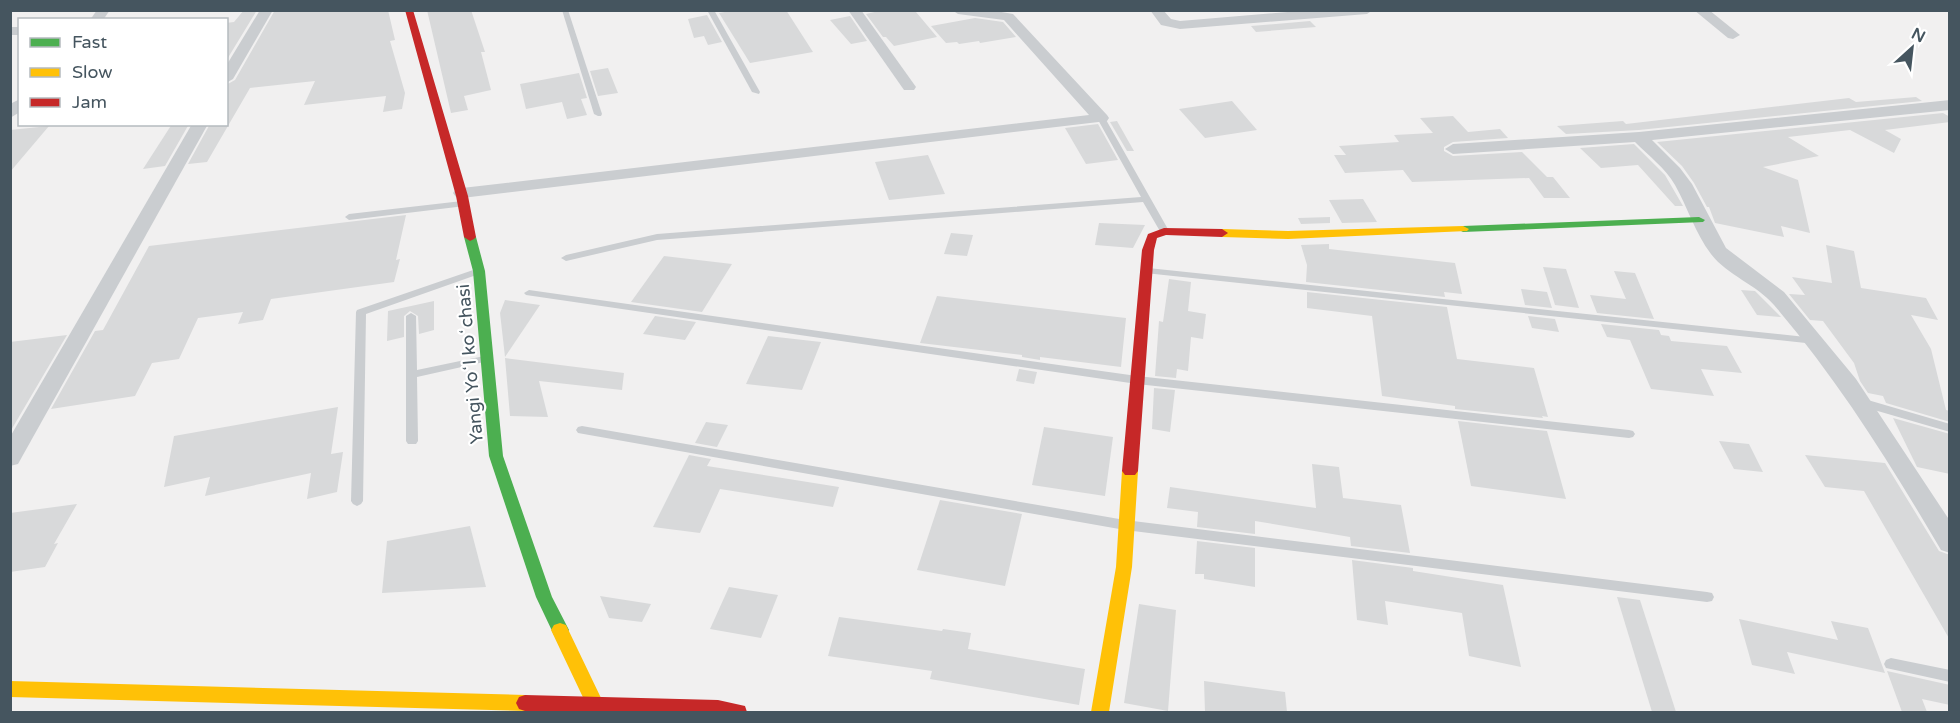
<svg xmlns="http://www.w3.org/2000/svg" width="1960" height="723" viewBox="0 0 1960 723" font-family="'Varela Round',sans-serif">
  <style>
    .building { fill: #d8d9da }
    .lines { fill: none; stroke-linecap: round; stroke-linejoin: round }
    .lane { fill: #cacdd0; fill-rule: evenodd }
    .street { fill: #cacdd0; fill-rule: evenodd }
    .fast { fill: #4caf50; fill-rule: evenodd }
    .slow { fill: #ffc107; fill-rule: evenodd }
    .jam { fill: #c62828; fill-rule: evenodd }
    .labels { text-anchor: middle; stroke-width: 4.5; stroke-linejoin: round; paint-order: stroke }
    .street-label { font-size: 18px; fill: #45555f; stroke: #fff }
  </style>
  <rect width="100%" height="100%" fill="#f1f0f0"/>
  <!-- building -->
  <g class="building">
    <path d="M 244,10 L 257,10 L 226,61 L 226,23 L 234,22 Z"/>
    <path d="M 275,10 L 388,10 L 395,40 L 390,41 L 405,93 L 402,109 L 383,112 L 386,96 L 304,105 L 315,81 L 250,88 L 207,162 L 188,164 L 210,124 L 226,124 L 226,85 L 235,80 Z"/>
    <path d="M 427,10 L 471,10 L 485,52 L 481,52 L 491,90 L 464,96 L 468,110 L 451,113 Z"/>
    <path d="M 736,10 L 786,10 L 813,52 L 750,63 L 719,13 Z"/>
    <path d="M 883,10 L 916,12 L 937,37 L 894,46 L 886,37 L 883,37 L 866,14 Z"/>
    <path d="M 707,15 L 722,42 L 708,45 L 704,36 L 694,38 L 688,19 Z"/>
    <path d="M 850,16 L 867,41 L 851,44 L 830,20 Z"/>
    <path d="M 975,18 L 1003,22 L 1016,37 L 980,43 L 979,41 L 959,44 L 957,42 L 946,43 L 931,26 Z"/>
    <path d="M 1310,21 L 1316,27 L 1256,32 L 1251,26 Z"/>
    <path d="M 608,68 L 618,93 L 598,96 L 590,71 Z"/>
    <path d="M 579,73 L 587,98 L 581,99 L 587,115 L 567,119 L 562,102 L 526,109 L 520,84 Z"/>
    <path d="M 1916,97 L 1922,101 L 1639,130 L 1566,134 L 1557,126 L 1623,121 L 1626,124 L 1849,98 L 1856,102 Z"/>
    <path d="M 1232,101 L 1257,130 L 1205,138 L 1179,109 Z"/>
    <path d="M 1943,113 L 1950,117 L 1950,122 L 1885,130 L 1901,139 L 1894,153 L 1850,130 L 1788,137 L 1819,156 L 1763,167 L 1798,180 L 1810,233 L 1781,226 L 1784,237 L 1715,223 L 1709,207 L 1707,207 L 1694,183 L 1682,166 L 1657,142 Z"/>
    <path d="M 1453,116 L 1468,132 L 1500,129 L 1508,138 L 1453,142 L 1444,147 L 1444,151 L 1453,156 L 1522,152 L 1547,177 L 1553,177 L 1570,198 L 1544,198 L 1529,178 L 1412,182 L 1403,170 L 1345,173 L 1334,155 L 1346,155 L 1339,146 L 1399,142 L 1394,135 L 1433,133 L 1420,118 Z"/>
    <path d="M 1117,121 L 1134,151 L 1127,151 L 1110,122 Z"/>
    <path d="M 172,124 L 189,124 L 165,166 L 143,169 Z"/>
    <path d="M 1098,124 L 1118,160 L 1086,164 L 1065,128 Z"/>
    <path d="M 49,126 L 10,172 L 10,130 Z"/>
    <path d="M 1634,144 L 1665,175 L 1683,206 L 1675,206 L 1638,165 L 1601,168 L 1580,148 Z"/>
    <path d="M 928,155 L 945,194 L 889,200 L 875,162 Z"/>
    <path d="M 1363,199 L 1377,222 L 1342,223 L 1329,200 Z"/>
    <path d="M 406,215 L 396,260 L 400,259 L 394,282 L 271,299 L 263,320 L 238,324 L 243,312 L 198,318 L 179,359 L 152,363 L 135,396 L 51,409 L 95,331 L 103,330 L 149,246 Z"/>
    <path d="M 1330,217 L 1330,223 L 1301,224 L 1298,218 Z"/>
    <path d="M 1099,223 L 1145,225 L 1133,248 L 1095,245 Z"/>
    <path d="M 951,233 L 973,235 L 967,256 L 944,254 Z"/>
    <path d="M 1329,244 L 1329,249 L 1455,263 L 1462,294 L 1444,292 L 1445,297 L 1306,282 L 1307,265 L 1301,245 Z"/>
    <path d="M 1826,245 L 1854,251 L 1861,288 L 1926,298 L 1938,320 L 1911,315 L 1931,349 L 1946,410 L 1950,411 L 1950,422 L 1886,403 L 1883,396 L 1868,393 L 1860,381 L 1854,363 L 1823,321 L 1810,320 L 1789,294 L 1805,295 L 1792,277 L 1832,283 Z"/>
    <path d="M 664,256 L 732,264 L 702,312 L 631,302 Z"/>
    <path d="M 1543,267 L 1566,269 L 1579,308 L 1555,305 Z"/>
    <path d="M 1614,271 L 1635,273 L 1654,319 L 1597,313 L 1590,295 L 1626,299 Z"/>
    <path d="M 1169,279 L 1191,282 L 1188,311 L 1206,314 L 1203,339 L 1191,337 L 1188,371 L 1177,369 L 1176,378 L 1155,376 L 1159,321 L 1163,322 Z"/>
    <path d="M 1521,289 L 1547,292 L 1552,308 L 1525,305 Z"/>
    <path d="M 1741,290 L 1755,291 L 1781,317 L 1757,315 Z"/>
    <path d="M 1307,292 L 1447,307 L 1457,359 L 1534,368 L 1548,417 L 1542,416 L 1543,418 L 1455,409 L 1455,406 L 1382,396 L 1372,316 L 1307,308 Z"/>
    <path d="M 937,296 L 1126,318 L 1121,367 L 1040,357 L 1040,360 L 1022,357 L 1022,355 L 920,343 Z"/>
    <path d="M 505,300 L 540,305 L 505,357 L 500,313 Z"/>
    <path d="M 434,301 L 434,330 L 419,334 L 418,316 L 410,311 L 404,316 L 404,337 L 387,341 L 388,311 Z"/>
    <path d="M 655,316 L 696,322 L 685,340 L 643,334 Z"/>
    <path d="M 1528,316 L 1555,319 L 1559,332 L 1532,328 Z"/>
    <path d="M 1601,324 L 1659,330 L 1661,335 L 1669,336 L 1671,341 L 1727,346 L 1742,373 L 1701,369 L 1714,396 L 1651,389 L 1630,340 L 1607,337 Z"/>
    <path d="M 67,335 L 10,432 L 10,342 Z"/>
    <path d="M 768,336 L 821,342 L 802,390 L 746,384 Z"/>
    <path d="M 505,358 L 624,373 L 622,390 L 539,381 L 548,417 L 510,416 Z"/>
    <path d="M 1019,369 L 1037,372 L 1034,384 L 1016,381 Z"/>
    <path d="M 1154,388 L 1175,390 L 1170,432 L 1152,429 Z"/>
    <path d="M 338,407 L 331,454 L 343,452 L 337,492 L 307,499 L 311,473 L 205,496 L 210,477 L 164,487 L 174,436 Z"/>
    <path d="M 1893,418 L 1950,434 L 1950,474 L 1917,467 Z"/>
    <path d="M 1458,421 L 1547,431 L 1566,499 L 1471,486 Z"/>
    <path d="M 706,422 L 728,425 L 717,447 L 695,443 Z"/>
    <path d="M 1044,427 L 1113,437 L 1105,496 L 1032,485 Z"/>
    <path d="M 1719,441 L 1749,444 L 1763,472 L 1734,469 Z"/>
    <path d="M 689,455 L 711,459 L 707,466 L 839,487 L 833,507 L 720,489 L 700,533 L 653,527 Z"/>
    <path d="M 1805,455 L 1885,463 L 1939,551 L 1950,555 L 1950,640 L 1864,491 L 1825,487 Z"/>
    <path d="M 1312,464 L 1339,467 L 1343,498 L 1401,505 L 1410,553 L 1351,546 L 1350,537 L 1255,521 L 1255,534 L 1197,527 L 1198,512 L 1167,508 L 1170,487 L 1316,508 Z"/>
    <path d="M 940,500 L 1022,514 L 1005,586 L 917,570 Z"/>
    <path d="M 77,504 L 54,544 L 58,543 L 45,567 L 10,572 L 10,513 Z"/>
    <path d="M 470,526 L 486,587 L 382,593 L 387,541 Z"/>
    <path d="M 1197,541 L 1255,548 L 1255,587 L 1204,579 L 1204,574 L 1195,574 Z"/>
    <path d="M 1352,560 L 1413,568 L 1413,571 L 1503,585 L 1521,667 L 1469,656 L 1462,613 L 1385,601 L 1388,625 L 1357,620 Z"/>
    <path d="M 729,587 L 778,595 L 761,638 L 710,629 Z"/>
    <path d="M 600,596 L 651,604 L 642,622 L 609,618 Z"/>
    <path d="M 1617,597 L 1640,600 L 1676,712 L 1652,712 Z"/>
    <path d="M 1139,604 L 1176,610 L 1168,711 L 1124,703 Z"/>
    <path d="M 839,617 L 942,631 L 943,629 L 971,633 L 968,649 L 1085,669 L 1079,705 L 930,679 L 932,671 L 828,656 Z"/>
    <path d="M 1739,619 L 1838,640 L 1831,621 L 1868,628 L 1885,673 L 1787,652 L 1795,674 L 1752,665 Z"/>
    <path d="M 1887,671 L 1950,685 L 1950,705 L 1922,699 L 1927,712 L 1902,712 Z"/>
    <path d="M 1204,681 L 1285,692 L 1287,712 L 1205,712 Z"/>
  </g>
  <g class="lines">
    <!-- lane -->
    <g class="lane">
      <path d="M 562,10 L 568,10 L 602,114 L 601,116 L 598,116 L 594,114 Z"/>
      <path d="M 707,10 L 714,10 L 760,92 L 759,94 L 752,92 Z"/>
      <path d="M 1098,116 L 1104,116 L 1105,118 L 1169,231 L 1167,233 L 1161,233 L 1143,202 L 657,240 L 566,261 L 561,258 L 566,255 L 657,234 L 1141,197 L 1097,118 Z"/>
      <path d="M 462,201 L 466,204 L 465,206 L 349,220 L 345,217 L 349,214 Z"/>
      <path d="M 479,268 L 484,271 L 482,273 L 366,314 L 363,501 L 361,504 L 357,506 L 353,504 L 351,501 L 356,312 L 357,310 Z"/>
      <path d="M 1148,268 L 1815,338 L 1820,341 L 1815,344 L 1145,273 L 1143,271 Z"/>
      <path d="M 529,290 L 1137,376 L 1629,430 L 1633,431 L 1635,434 L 1633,437 L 1629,438 L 1137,384 L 526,295 L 524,293 Z"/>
      <path d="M 411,313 L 416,316 L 417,370 L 484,356 L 489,359 L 484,362 L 417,377 L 418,441 L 416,444 L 408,444 L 406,441 L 406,316 Z"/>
      <path d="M 1861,398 L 1950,424 L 1950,432 L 1857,405 L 1856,402 Z"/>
      <path d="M 582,426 L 1125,520 L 1707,592 L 1712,593 L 1714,597 L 1712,601 L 1707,602 L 1125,530 L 578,433 L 576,430 L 578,427 Z"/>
      <path d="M 1891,658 L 1950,670 L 1950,682 L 1886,668 L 1884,664 L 1886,660 Z"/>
    </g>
    <!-- street -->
    <g class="street">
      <path d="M 97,10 L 110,10 L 103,20 L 90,20 Z"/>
      <path d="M 260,10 L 273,10 L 233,79 L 226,83 L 226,66 Z"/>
      <path d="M 848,10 L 861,10 L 916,87 L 914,90 L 904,90 Z"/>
      <path d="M 952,10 L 990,10 L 1013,14 L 1107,115 L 1109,118 L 1107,121 L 462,198 L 456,197 L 453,193 L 456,189 L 462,188 L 1089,115 L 1004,20 L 958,14 Z"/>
      <path d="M 1150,10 L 1163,10 L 1171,19 L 1180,21 L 1311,10 L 1373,10 L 1367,14 L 1180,29 L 1161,25 Z"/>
      <path d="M 1694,10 L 1709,10 L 1740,35 L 1733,39 L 1728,38 Z"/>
      <rect x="10" y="27" width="10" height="8"/>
      <path d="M 20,99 L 20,112 L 10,118 L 10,104 Z"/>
      <path d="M 1950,100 L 1950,110 L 1652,140 L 1680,168 L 1692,184 L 1726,248 L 1784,292 L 1856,379 L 1950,521 L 1950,553 L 1941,550 C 1891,465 1839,381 1774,305 C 1756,284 1728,276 1711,254 C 1695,233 1688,208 1675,185 C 1665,168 1649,156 1635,142 L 1453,154 L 1445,149 L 1453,144 L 1639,132 Z"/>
      <path d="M 192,124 L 208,124 L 18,464 L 10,466 L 10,437 Z"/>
    </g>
    <!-- fast -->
    <g class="fast">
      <path d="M 1699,217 L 1705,220 L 1703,222 L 1463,232 L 1457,229 L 1463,226 Z"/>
      <path d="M 470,233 L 476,237 L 485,271 L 503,456 L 552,597 L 569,630 L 566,635 L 560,637 L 554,635 L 536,597 L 489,456 L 473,271 L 464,237 Z"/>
    </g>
    <!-- slow -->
    <g class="slow">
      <path d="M 1463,226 L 1469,229 L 1467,231 L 1288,239 L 1222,237 L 1216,233 L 1222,229 L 1288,231 Z"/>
      <path d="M 1130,465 L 1135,467 L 1138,471 L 1132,567 L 1109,712 L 1091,712 L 1116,567 L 1122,471 L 1125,467 Z"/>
      <path d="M 560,623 L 566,625 L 601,698 L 604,704 L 601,710 L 595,712 L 589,710 L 551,630 L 554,625 Z"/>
      <path d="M 10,681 L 525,695 L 531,697 L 534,703 L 531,709 L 525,711 L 10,697 Z"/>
    </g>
    <!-- jam -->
    <g class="jam">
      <path d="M 405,10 L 413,10 L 468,196 L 476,237 L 474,239 L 470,241 L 464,237 L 456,196 Z"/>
      <path d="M 1164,228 L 1222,229 L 1228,233 L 1222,237 L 1166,235 L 1157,238 L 1154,250 L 1138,471 L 1135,475 L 1125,475 L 1122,471 L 1142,250 L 1148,234 Z"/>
      <path d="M 525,695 L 718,700 L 745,706 L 747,712 L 525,711 L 519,709 L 516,703 L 519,697 Z"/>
    </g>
  </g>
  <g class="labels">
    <!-- street labels -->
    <g class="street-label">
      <text transform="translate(470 364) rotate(-95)" y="6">Yangi Yoʻl koʻchasi</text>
    </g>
  </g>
  <!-- border -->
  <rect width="1960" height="723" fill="none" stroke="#45555f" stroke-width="24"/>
  <!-- legend -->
  <rect x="18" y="18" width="210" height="108" fill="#ffffff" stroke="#b5bbbf" stroke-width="1.5"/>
  <rect x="30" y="38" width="30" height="9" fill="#4caf50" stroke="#b5bbbf" stroke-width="1.5"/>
  <text x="72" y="48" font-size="18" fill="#45555f">Fast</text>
  <rect x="30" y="68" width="30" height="9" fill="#ffc107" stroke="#b5bbbf" stroke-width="1.5"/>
  <text x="72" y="78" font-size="18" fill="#45555f">Slow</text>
  <rect x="30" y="98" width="30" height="9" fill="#c62828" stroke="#b5bbbf" stroke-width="1.5"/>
  <text x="72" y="108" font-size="18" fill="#45555f">Jam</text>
  <!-- north arrow -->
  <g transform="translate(1912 48) rotate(27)" stroke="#ffffff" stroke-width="4.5" paint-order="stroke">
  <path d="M0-4.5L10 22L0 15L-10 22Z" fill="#45555f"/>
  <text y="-9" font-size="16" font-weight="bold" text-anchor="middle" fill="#45555f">N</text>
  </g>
</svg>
